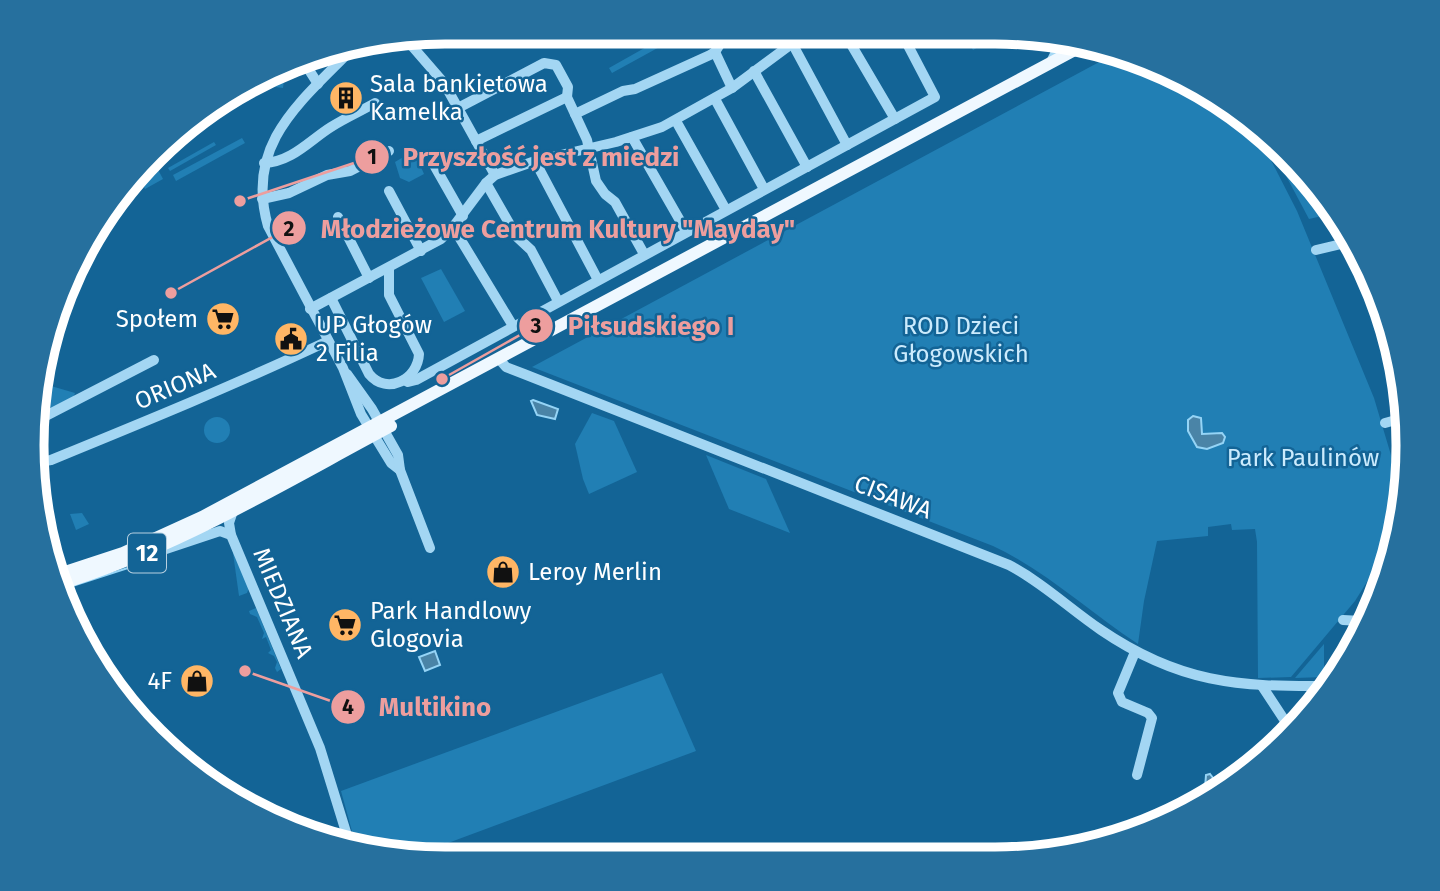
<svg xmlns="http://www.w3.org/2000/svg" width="1440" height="891" viewBox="0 0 1440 891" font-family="'Fira Sans',sans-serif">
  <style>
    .green { fill: #217fb4 }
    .water { fill: #4a84a7; stroke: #95d4f6; stroke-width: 2 }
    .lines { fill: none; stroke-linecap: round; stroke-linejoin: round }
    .stream { stroke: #95d4f6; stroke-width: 2 }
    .minor { stroke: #a3d6f3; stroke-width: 10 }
    .major { stroke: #eff8ff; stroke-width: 12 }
    .labels { text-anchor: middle; stroke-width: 5; stroke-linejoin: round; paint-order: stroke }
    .shield { fill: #136496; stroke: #b8d0e0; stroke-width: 2 }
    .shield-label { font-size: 23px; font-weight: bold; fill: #fff }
    .poi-label { font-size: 24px; fill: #fff; stroke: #136496; text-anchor: start }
    .park-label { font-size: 24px; fill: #cbebfd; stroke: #136496 }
    .street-label { font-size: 24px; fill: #fff; stroke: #136496 }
    .rim { fill: none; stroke: #fff; stroke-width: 9 }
    .leader { fill: none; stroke: #ed9e9e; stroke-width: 2.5 }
    .callout-dot { fill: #ed9e9e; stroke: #136496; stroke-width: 2.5 }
    .mark-label { font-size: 21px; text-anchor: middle; font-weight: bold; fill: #111 }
    .callout-label { font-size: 26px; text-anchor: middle; font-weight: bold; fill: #ed9e9e; stroke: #136496; stroke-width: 5; stroke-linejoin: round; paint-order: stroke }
  </style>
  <rect width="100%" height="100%" fill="#136496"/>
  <!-- green -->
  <g class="green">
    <path d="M 630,33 L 685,33 L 612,73 L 609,68 L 648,46 L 639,42 Z"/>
    <path d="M 965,35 L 986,35 L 989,41 L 973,50 Z"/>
    <path d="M 1116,53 L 1153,63 L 1246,117 L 1252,123 L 1297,211 L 1374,398 L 1399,482 L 1395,537 L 1355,601 L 1291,677 L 1258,678 L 1257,542 L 1255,529 L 1232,530 L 1231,524 L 1208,527 L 1208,536 L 1157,541 L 1144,601 L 1138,644 C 1089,612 1046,571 993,546 L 532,367 Z"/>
    <path d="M 277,73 L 285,73 L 283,88 L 268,86 L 269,77 Z"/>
    <path d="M 242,138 L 245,143 L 176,181 L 173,175 Z"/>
    <path d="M 214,142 L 216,145 L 170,171 L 168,168 Z"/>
    <path d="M 1268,142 L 1331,214 L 1309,219 Z"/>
    <path d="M 410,153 L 416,156 L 424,174 L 409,182 L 400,178 L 395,162 Z"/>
    <path d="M 153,160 L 163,179 L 145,189 L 138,176 Z"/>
    <path d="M 441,269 L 465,311 L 444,322 L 421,278 Z"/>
    <path d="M 51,386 L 75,393 L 73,398 L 52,409 L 45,403 Z"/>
    <path d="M 592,413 L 614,421 L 637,472 L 589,494 L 583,479 L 575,444 Z"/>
    <circle cx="217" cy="430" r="13"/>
    <path d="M 706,455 L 766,479 L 790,533 L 729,509 Z"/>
    <path d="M 82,513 L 89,524 L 76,530 L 70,514 Z"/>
    <path d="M 232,546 L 249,588 L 247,593 L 239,596 Z"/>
    <path d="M 256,608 L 281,669 L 277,672 L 275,668 L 277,662 L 274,656 L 268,653 L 271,650 L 266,637 L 262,639 L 264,633 L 257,617 L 250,614 L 249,611 Z"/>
    <path d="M 1324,644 L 1324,677 L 1295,678 Z"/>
    <path d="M 662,673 L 696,751 L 413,856 L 392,856 L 356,846 L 341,791 Z"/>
  </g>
  <!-- water -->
  <g class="water">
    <path d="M 533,400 L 558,409 L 555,419 L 537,415 L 531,401 Z"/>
    <path d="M 1193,416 L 1201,418 L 1202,434 L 1222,433 L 1225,437 L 1223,443 L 1207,449 L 1197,447 L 1188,431 L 1188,420 Z"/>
    <path d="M 435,651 L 440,665 L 425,671 L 419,657 Z"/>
    <path d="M 1210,774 L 1220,787 L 1204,802 L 1206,775 Z"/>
  </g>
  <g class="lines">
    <!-- stream -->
    <path class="stream" d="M 60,590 L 165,556"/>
    <!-- minor -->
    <g class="minor">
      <path d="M 845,34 L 895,119"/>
      <path d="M 405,38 L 444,83 L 495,175"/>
      <path d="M 1070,41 L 1071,51"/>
      <path d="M 792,43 L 847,145"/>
      <path d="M 354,47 C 302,101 244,143 268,226 L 343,368 L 361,414 L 391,463 L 400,470"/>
      <path d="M 715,52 L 732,88"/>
      <path d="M 302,59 L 318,84"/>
      <path d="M 1051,62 L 1056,52 L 1057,38"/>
      <path d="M 754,71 L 807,167"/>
      <path d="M 715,99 L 764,189"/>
      <path d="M 458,108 L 544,63 L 556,65 L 568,87 L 567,97 L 587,140 L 596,181 L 605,194 L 615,202 L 644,254"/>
      <path d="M 575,114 L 623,91 L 635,89 L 710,55 L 715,52 L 727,33"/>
      <path d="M 676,121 L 726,210"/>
      <path d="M 632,137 L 686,231"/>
      <path d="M 476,141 L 567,97"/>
      <path d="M 535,161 L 598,280"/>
      <path d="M 264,163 C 292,162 310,140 331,127 C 345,118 361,111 375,103"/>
      <path d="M 434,165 L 463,216"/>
      <path d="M 486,183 L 517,237 L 531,250 L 558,301"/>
      <path d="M 389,191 L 421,251"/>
      <path d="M 262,199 L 289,193 L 327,175 L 350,171 L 389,151"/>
      <path d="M 338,217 L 369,278"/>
      <path d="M 453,227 L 513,326"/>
      <path d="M 1351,241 L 1369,285"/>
      <path d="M 1316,250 L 1354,241"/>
      <path d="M 331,298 L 369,374 C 387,396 418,379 419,354 L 389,295 L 389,268"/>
      <path d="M 310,309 L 441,239 L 453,227 L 486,183 L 495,175 L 535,161 L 616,142 L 662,127 L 732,88 L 805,34"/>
      <path d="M 499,359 L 506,367 L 524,374 L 1009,565 C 1043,583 1070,609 1101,630 C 1179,683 1237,687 1329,686"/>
      <path d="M 347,374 L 372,409 L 398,455 L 400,470 L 430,548"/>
      <path d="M 404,380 L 408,382 L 416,380 L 935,97 L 902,34"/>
      <path d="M 36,421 L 154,360"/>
      <path d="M 1385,423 L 1403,418"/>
      <path d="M 34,463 L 51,460 C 144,422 237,384 328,341"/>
      <path d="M 233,511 L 229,523 L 231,535 L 320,748 L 350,845"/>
      <path d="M 163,550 L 220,531 L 231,535"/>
      <path d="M 1343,620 L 1361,621"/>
      <path d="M 1135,652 L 1118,693 L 1122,702 L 1148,713 L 1152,718 L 1137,775"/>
      <path d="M 1262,686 L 1289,727"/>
    </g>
    <!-- major -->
    <g class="major">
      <path d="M 53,576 L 123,553 L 202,517 L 1084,45"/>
      <path d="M 57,585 C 176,549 282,484 391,426"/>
    </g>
  </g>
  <!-- icons -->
  <defs>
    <g id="building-disc" transform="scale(1.75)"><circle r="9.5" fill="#ffb665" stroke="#136496"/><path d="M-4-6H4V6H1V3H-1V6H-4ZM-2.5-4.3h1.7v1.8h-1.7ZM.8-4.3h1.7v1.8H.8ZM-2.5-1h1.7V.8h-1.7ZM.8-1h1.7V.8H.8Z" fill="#111"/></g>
    <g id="supermarket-disc" transform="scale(1.75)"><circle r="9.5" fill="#ffb665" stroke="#136496"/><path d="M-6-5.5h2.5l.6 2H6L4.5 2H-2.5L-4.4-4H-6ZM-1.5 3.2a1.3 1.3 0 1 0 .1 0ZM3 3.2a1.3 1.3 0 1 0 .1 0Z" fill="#111"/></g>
    <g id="civic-disc" transform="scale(1.75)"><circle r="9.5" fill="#ffb665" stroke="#136496"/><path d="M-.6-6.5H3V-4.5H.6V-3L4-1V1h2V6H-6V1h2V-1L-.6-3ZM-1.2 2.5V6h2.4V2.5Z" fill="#111"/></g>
    <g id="shop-disc" transform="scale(1.75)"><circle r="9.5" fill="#ffb665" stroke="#136496"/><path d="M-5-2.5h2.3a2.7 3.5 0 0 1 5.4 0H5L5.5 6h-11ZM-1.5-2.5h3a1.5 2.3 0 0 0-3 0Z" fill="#111"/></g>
  </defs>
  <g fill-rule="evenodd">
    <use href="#building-disc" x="346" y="98"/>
    <use href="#supermarket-disc" x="223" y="319"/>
    <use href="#civic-disc" x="291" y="339"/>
    <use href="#shop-disc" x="503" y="572"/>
    <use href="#supermarket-disc" x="345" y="625"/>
    <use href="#shop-disc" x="197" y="681"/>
  </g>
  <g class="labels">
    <!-- shield labels -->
    <rect class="shield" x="128" y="533.5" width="38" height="39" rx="5"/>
    <g class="shield-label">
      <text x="147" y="561">12</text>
    </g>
    <!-- poi labels -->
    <g class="poi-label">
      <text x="370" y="92">Sala bankietowa<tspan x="370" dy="28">Kamelka</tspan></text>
      <text x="198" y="327" text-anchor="end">Społem</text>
      <text x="316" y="333">UP Głogów<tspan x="316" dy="28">2 Filia</tspan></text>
      <text x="528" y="580">Leroy Merlin</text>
      <text x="370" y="619">Park Handlowy<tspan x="370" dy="28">Glogovia</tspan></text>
      <text x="172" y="689" text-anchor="end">4F</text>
    </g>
    <!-- park labels -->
    <g class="park-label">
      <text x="961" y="334">ROD Dzieci<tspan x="961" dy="28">Głogowskich</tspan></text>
      <text x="1303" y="466">Park Paulinów</text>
    </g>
    <!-- street labels -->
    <g class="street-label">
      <text transform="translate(175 386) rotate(-23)" y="8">ORIONA</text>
      <text transform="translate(893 497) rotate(21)" y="8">CISAWA</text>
      <text transform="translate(283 603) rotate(67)" y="8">MIEDZIANA</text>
    </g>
  </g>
  <!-- crop -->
  <path d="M0 0H1440V891H0ZM445 44H995A401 401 0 0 1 1396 445V446A401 401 0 0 1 995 847H445A401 401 0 0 1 44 446V445A401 401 0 0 1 445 44Z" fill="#26709e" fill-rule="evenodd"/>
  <path class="rim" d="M445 44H995A401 401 0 0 1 1396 445V446A401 401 0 0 1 995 847H445A401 401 0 0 1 44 446V445A401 401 0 0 1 445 44Z"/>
  <!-- callouts -->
  <path class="leader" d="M240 201L372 157M171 293L289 228M442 379L536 326M245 671L348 707"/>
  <g class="callout-dot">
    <circle cx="240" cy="201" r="7"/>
    <circle cx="171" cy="293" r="7"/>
    <circle cx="442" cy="379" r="7"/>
    <circle cx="245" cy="671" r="7"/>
    <circle cx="372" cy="157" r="18"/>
    <circle cx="289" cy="228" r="18"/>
    <circle cx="536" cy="326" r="18"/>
    <circle cx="348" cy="707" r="18"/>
  </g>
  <g class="mark-label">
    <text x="372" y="164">1</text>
    <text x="289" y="236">2</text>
    <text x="536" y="333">3</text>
    <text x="348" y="714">4</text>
  </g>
  <g class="callout-label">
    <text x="541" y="166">Przyszłość jest z miedzi</text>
    <text x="558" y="238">Młodzieżowe Centrum Kultury "Mayday"</text>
    <text x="651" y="335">Piłsudskiego I</text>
    <text x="435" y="716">Multikino</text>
  </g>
</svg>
